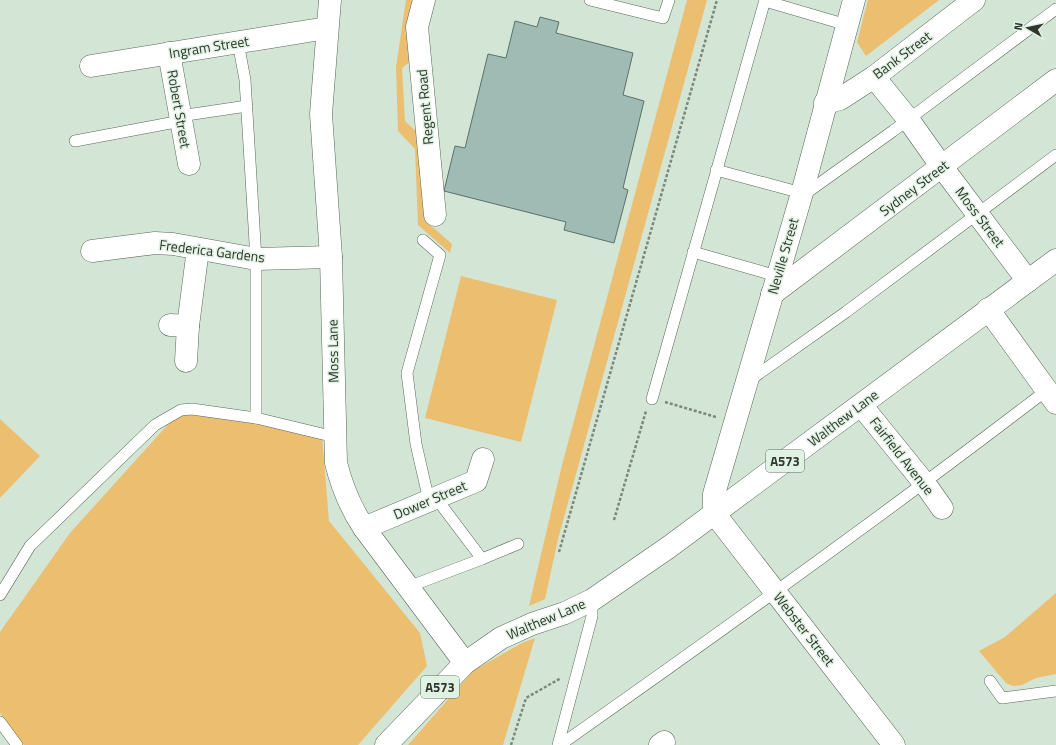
<svg xmlns="http://www.w3.org/2000/svg" width="1056" height="745" viewBox="0 0 1056 745" font-family="'Titillium Web',sans-serif">
  <style>
    .green { fill: #ebbf6f }
    .building { fill: #a0bab4; stroke: #59716c }
    .lines { fill: none; stroke-linecap: round; stroke-linejoin: round }
    .lane-casing { stroke: #586859; stroke-width: 12 }
    .street-casing { stroke: #586859; stroke-width: 23 }
    .secondary-casing { stroke: #586859; stroke-width: 23 }
    .primary-casing { stroke: #586859; stroke-width: 23 }
    .path { stroke: #7b877c; stroke-width: 2.5; stroke-dasharray: 3 2; stroke-linecap: butt }
    .lane { stroke: #fff; stroke-width: 11 }
    .street { stroke: #fff; stroke-width: 22 }
    .secondary { stroke: #fff; stroke-width: 22 }
    .primary { stroke: #fff; stroke-width: 22 }
    .labels { text-anchor: middle; stroke-width: 3; stroke-linejoin: round; paint-order: stroke }
    .shield { fill: #e0f2e1; stroke: #646e65; stroke-width: 1 }
    .shield-label { font-size: 13px; font-weight: bold; fill: #2f3630 }
    .street-label { font-size: 14px; fill: #2f3630; stroke: #e0f2e1 }
  </style>
  <rect width="100%" height="100%" fill="#d3e5d4"/>
  <!-- green -->
  <g class="green">
    <path d="M 406,0 L 414,0 L 411,61 L 402,68 L 405,121 L 423,138 L 427,222 L 452,244 L 450,253 L 418,225 L 415,149 L 398,131 L 396,67 Z"/>
    <path d="M 687,0 L 707,0 L 558,539 L 545,599 L 529,606 L 562,465 Z"/>
    <path d="M 868,0 L 939,0 L 866,56 L 857,42 Z"/>
    <path d="M 461,276 L 557,300 L 521,442 L 425,418 Z"/>
    <path d="M 181,410 L 322,436 L 329,521 L 420,633 L 427,666 L 358,745 L 24,745 L 0,713 L 0,632 L 70,533 Z"/>
    <path d="M 0,419 L 40,456 L 0,498 Z"/>
    <path d="M 1056,593 L 1056,674 L 1036,678 L 1022,685 L 1013,686 L 1006,683 L 979,651 L 1005,637 Z"/>
    <path d="M 535,638 L 503,745 L 408,745 L 473,671 L 522,643 Z"/>
  </g>
  <!-- building -->
  <path class="building" d="M 540,17 L 559,22 L 556,33 L 633,53 L 623,95 L 644,101 L 623,188 L 628,190 L 614,243 L 564,230 L 566,222 L 444,191 L 455,146 L 465,148 L 488,54 L 506,58 L 515,21 L 537,27 Z"/>
  <g class="lines">
    <!-- lane casing -->
    <g class="lane-casing">
      <g id="lane">
        <path d="M 590,0 L 663,18 L 669,0"/>
        <path d="M 765,1 L 847,25"/>
        <path d="M 238,42 L 245,80 L 256,259 L 256,418 L 335,437"/>
        <path d="M 180,116 L 247,106"/>
        <path d="M 75,141 L 181,121"/>
        <path d="M 716,170 L 802,193"/>
        <path d="M 802,196 L 893,131 L 1056,9"/>
        <path d="M 423,240 L 440,255 L 407,373 L 416,444 L 429,501"/>
        <path d="M 693,252 L 777,276"/>
        <path d="M 750,380 L 846,312 L 1056,155"/>
        <path d="M 652,399 L 765,0"/>
        <path d="M 482,559 L 518,544"/>
        <path d="M 408,587 L 482,559 L 436,498"/>
        <path d="M 0,595 L 30,546 L 155,425 L 181,410 L 192,409 L 256,418"/>
        <path d="M 990,681 L 1002,698 L 1056,691"/>
        <path d="M 0,722 L 17,745"/>
        <path d="M 558,745 L 592,616 L 592,600"/>
        <path d="M 560,745 C 725,629 888,512 1047,390"/>
      </g>
    </g>
    <!-- street casing -->
    <g class="street-casing">
      <g id="street">
        <path d="M 424,0 L 417,27 L 435,215"/>
        <path d="M 854,0 L 802,193 L 714,494 L 714,513 L 894,745"/>
        <path d="M 169,53 L 189,164"/>
        <path d="M 91,66 L 327,28"/>
        <path d="M 874,77 L 908,119 L 942,167 L 1028,281"/>
        <path d="M 825,103 L 840,99 L 874,77 L 974,0"/>
        <path d="M 92,251 L 155,243 L 173,244 L 256,259 L 331,257"/>
        <path d="M 772,294 L 1056,80"/>
        <path d="M 988,309 L 1056,403"/>
        <path d="M 170,325 L 188,326 L 186,361"/>
        <path d="M 188,326 L 198,249"/>
        <path d="M 861,405 L 925,484 L 942,508"/>
        <path d="M 364,528 L 476,481 L 483,459"/>
        <path d="M 660,745 L 664,742"/>
      </g>
    </g>
    <!-- secondary casing -->
    <g class="secondary-casing">
      <path id="secondary" d="M 330,0 L 321,114 L 331,257 L 336,463 C 342,487 350,507 364,528 L 465,663"/>
    </g>
    <!-- primary casing -->
    <g class="primary-casing">
      <path id="primary" d="M 386,745 L 465,663 L 501,638 L 532,624 L 565,613 L 592,600 L 669,547 L 1056,260"/>
    </g>
    <!-- path -->
    <g class="path">
      <path d="M 665,402 L 716,417"/>
      <path d="M 614,520 L 646,411"/>
      <path d="M 559,552 L 717,0"/>
      <path d="M 511,745 L 526,698 L 561,678"/>
    </g>
    <!-- lane -->
    <use href="#lane" class="lane"/>
    <!-- street -->
    <use href="#street" class="street"/>
    <!-- secondary -->
    <use href="#secondary" class="secondary"/>
    <!-- primary -->
    <use href="#primary" class="primary"/>
  </g>
  <g class="labels">
    <!-- shield labels -->
    <g class="shield">
      <rect x="766" y="450" width="38" height="22" rx="3"/>
      <rect x="421" y="676" width="38" height="22" rx="3"/>
    </g>
    <g class="shield-label">
      <text x="785" y="466">A573</text>
      <text x="440" y="692">A573</text>
    </g>
    <!-- street labels -->
    <g class="street-label">
      <text transform="translate(209 47) rotate(-9)" y="5">Ingram Street</text>
      <text transform="translate(902 55) rotate(-37)" y="5">Bank Street</text>
      <text transform="translate(425 107) rotate(-95)" y="5">Regent Road</text>
      <text transform="translate(179 109) rotate(80)" y="5">Robert Street</text>
      <text transform="translate(914 188) rotate(-37)" y="5">Sydney Street</text>
      <text transform="translate(980 217) rotate(53)" y="5">Moss Street</text>
      <text transform="translate(212 251) rotate(7)" y="5">Frederica Gardens</text>
      <text transform="translate(783 256) rotate(-74)" y="5">Neville Street</text>
      <text transform="translate(333 351) rotate(-91)" y="5">Moss Lane</text>
      <text transform="translate(843 418) rotate(-37)" y="5">Walthew Lane</text>
      <text transform="translate(902 456) rotate(52)" y="5">Fairfield Avenue</text>
      <text transform="translate(430 500) rotate(-23)" y="5">Dower Street</text>
      <text transform="translate(546 619) rotate(-23)" y="5">Walthew Lane</text>
      <text transform="translate(804 629) rotate(52)" y="5">Webster Street</text>
    </g>
  </g>
  <!-- north arrow -->
  <g transform="translate(1028 28) rotate(279)" stroke="#e0f2e1" stroke-width="3" paint-order="stroke">
  <path d="M0-3L7 15L0 10L-7 15Z" fill="#2f3630"/>
  <text y="-6" font-size="11" font-weight="bold" text-anchor="middle" fill="#2f3630">N</text>
  </g>
</svg>
